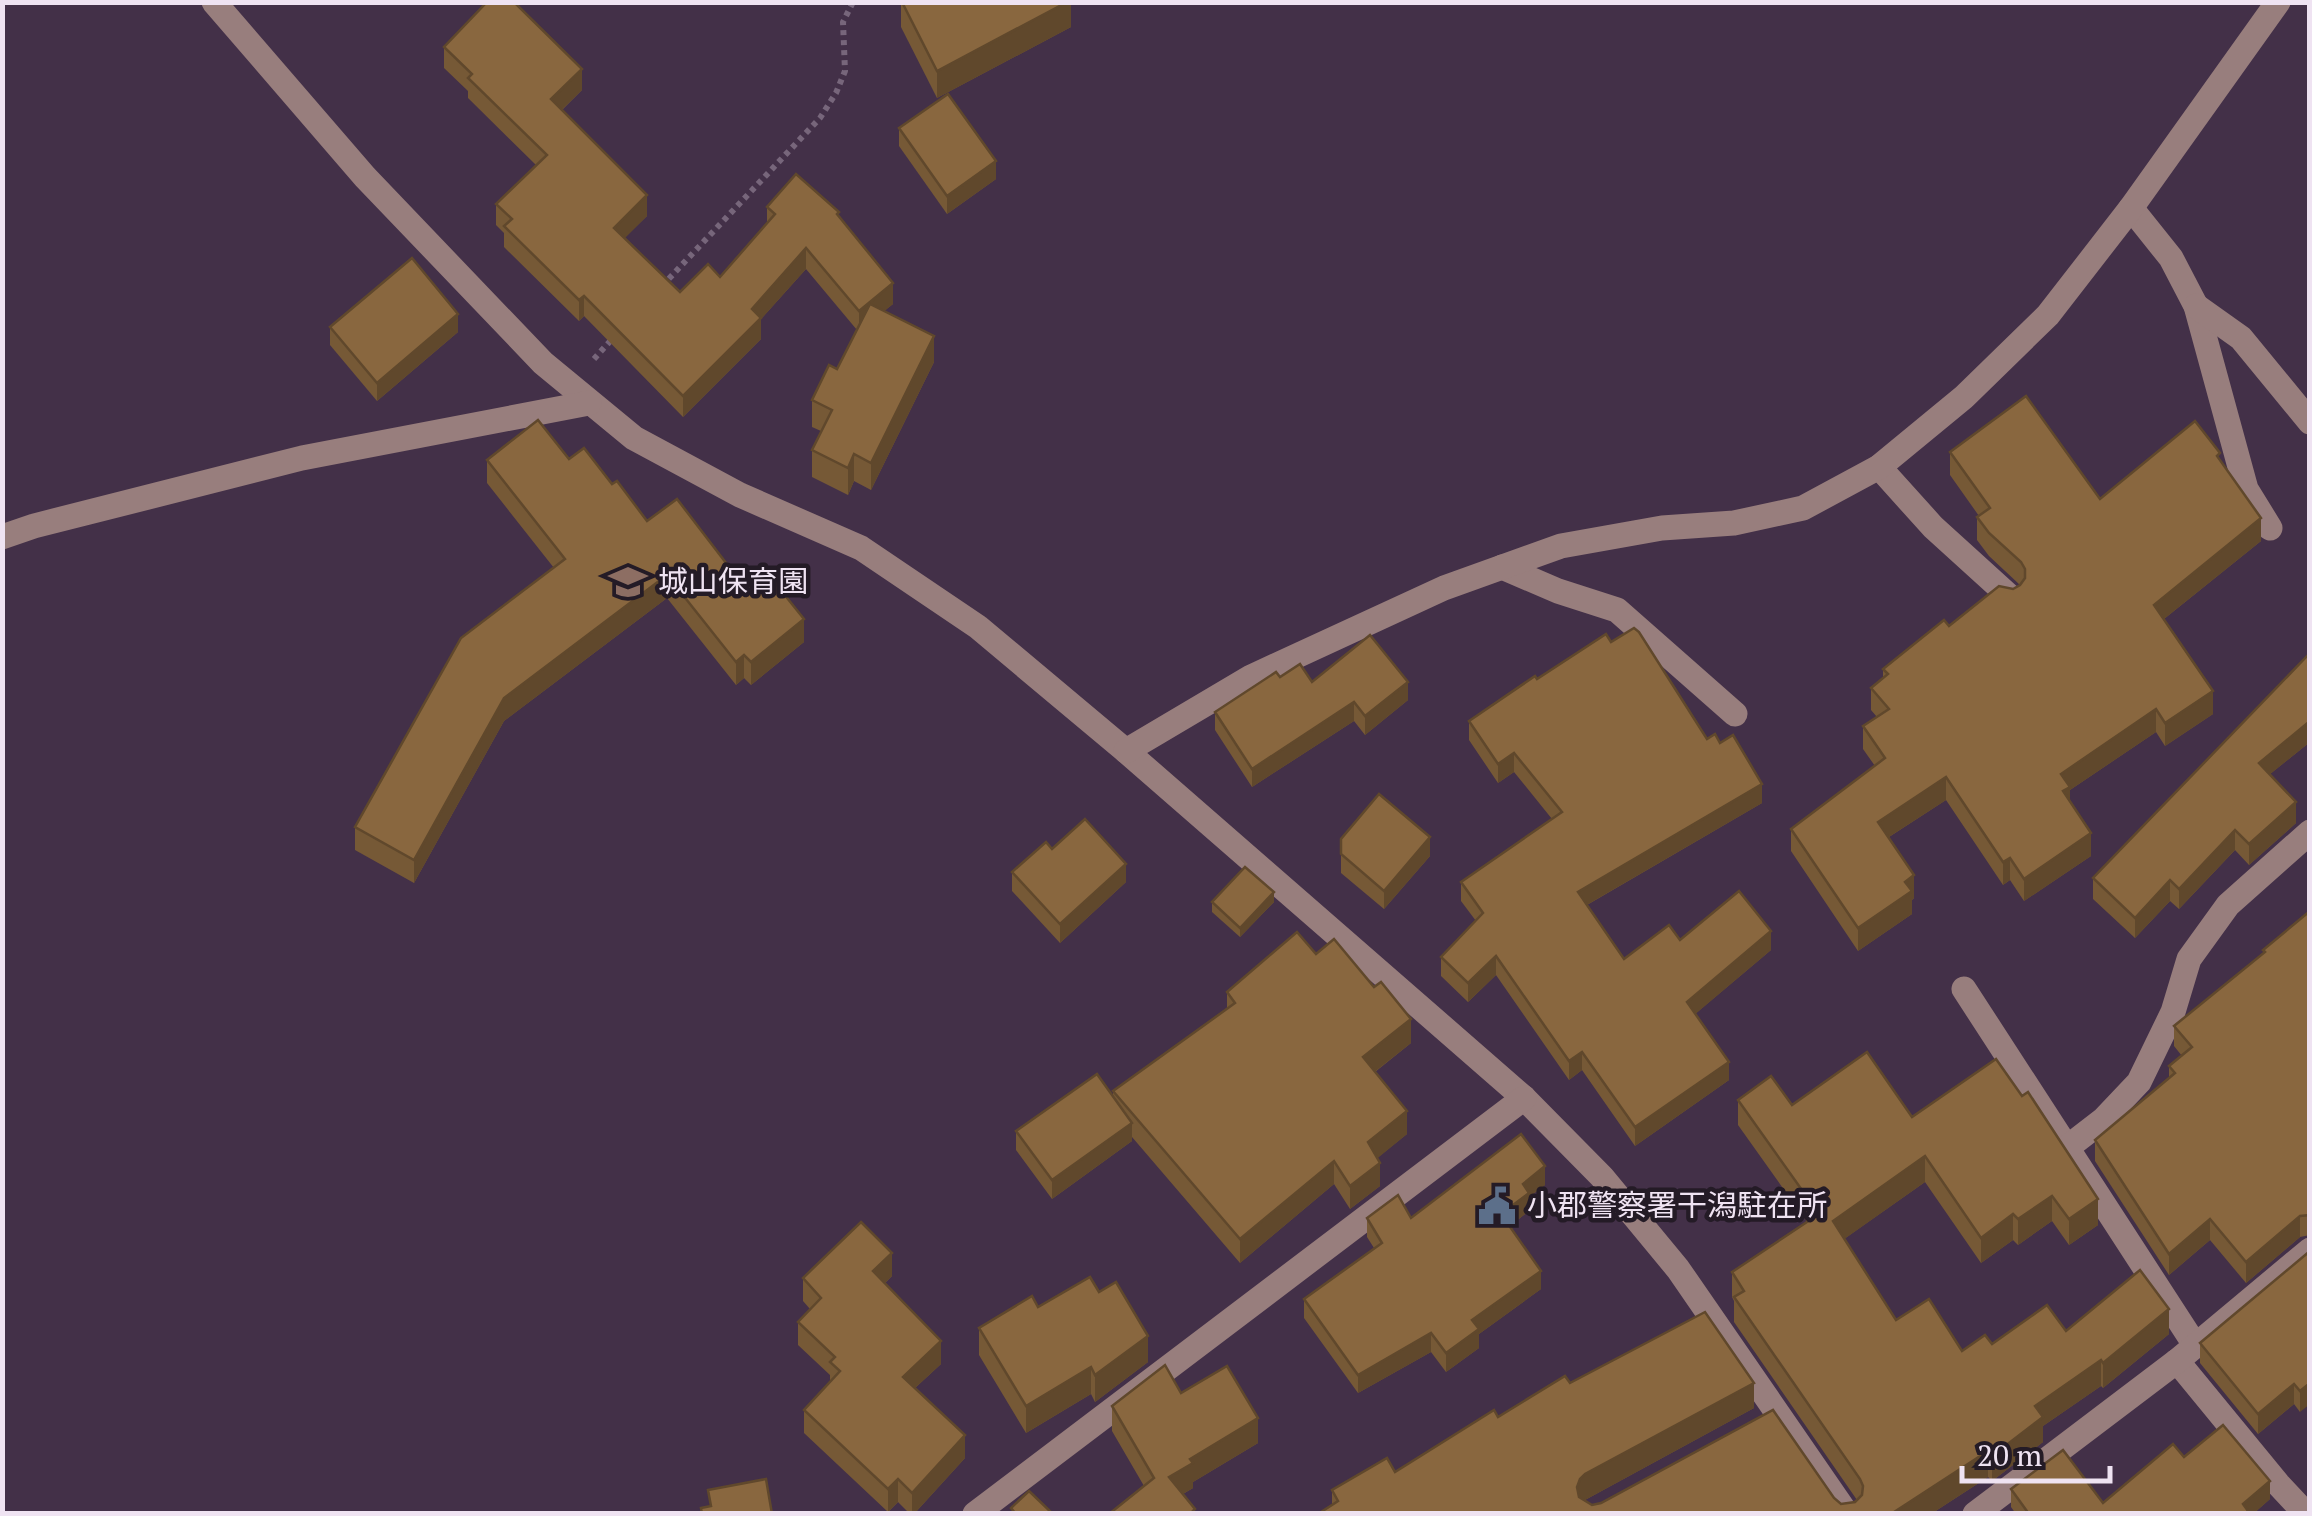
<svg xmlns="http://www.w3.org/2000/svg" width="2312" height="1516" viewBox="0 0 2312 1516" font-family="'PT Serif','Noto Sans JP',serif">
  <style>
    .lines { fill: none; stroke-linecap: round; stroke-linejoin: round }
    .path { stroke: #77667b; stroke-width: 6; stroke-dasharray: 5 5; stroke-linecap: butt }
    .minor { stroke: #987e7d; stroke-width: 25 }
    .wall { fill: #765936 }
    .shaded-wall { fill: #60482c }
    .building { fill: #89673f; stroke: #60482c; stroke-width: 2.5 }
    .labels { text-anchor: middle; stroke-width: 9; stroke-linejoin: round; paint-order: stroke }
    .poi-label { font-size: 30px; fill: #efe3f2; stroke: #241b26; text-anchor: start }
  </style>
  <rect width="100%" height="100%" fill="#433048"/>
  <g class="lines">
    <!-- path -->
    <g class="path">
      <path d="M 662,286 L 820,118 L 836,93 L 845,71 L 843,22 L 853,2"/>
      <path d="M 594,359 L 612,339"/>
    </g>
    <!-- minor -->
    <g class="minor">
      <path d="M 214,2 L 365,177 L 543,363 L 634,438 L 740,495 L 861,548 L 978,627 L 1126,751 L 1524,1098 L 1602,1177 L 1678,1269 L 1847,1514"/>
      <path d="M 2131,208 L 2171,258 L 2196,306 L 2246,489 L 2270,528"/>
      <path d="M 2196,306 L 2241,338 L 2310,422"/>
      <path d="M 1879,467 L 1933,527 L 2009,596"/>
      <path d="M 2,537 L 34,526 L 302,458 L 589,403"/>
      <path d="M 1502,567 L 1558,591 L 1617,610 L 1735,714"/>
      <path d="M 1126,751 L 1251,677 L 1444,588 L 1561,546 L 1662,528 L 1734,523 L 1803,508 L 1879,467 L 1964,397 L 2048,315 L 2131,208 L 2278,2"/>
      <path d="M 1964,989 L 2195,1345"/>
      <path d="M 2068,1147 L 2103,1120 L 2139,1082 L 2173,1012 L 2189,959 L 2228,905 L 2310,832"/>
      <path d="M 2177,1361 L 2278,1484 L 2306,1514"/>
      <path d="M 975,1514 L 1524,1098"/>
      <path d="M 1975,1514 L 2177,1361 L 2310,1250"/>
    </g>
  </g>
  <!-- wall -->
  <g class="wall">
    <path d="M 901,2 L 1071,2 L 1071,27 L 937,98 L 901,27 Z"/>
    <path d="M 444,47 L 582,90 L 562,110 L 647,216 L 624,238 L 680,292 L 720,277 L 767,224 L 767,207 L 839,216 L 893,304 L 884,311 L 934,362 L 871,490 L 854,481 L 848,495 L 812,477 L 812,450 L 821,431 L 812,427 L 812,400 L 837,369 L 857,330 L 806,269 L 761,319 L 761,339 L 683,417 L 584,316 L 579,321 L 504,247 L 504,233 L 496,225 L 496,204 L 536,165 L 468,98 L 468,91 L 444,68 Z"/>
    <path d="M 899,128 L 996,179 L 947,214 L 899,146 Z"/>
    <path d="M 330,327 L 458,332 L 377,401 L 330,345 Z"/>
    <path d="M 1950,452 L 2100,499 L 2220,461 L 2261,541 L 2164,619 L 2213,714 L 2165,746 L 2156,732 L 2070,790 L 2070,801 L 2091,856 L 2024,901 L 2010,880 L 2003,885 L 1946,800 L 1889,837 L 1914,898 L 1912,900 L 1912,914 L 1858,951 L 1791,851 L 1791,829 L 1875,766 L 1863,749 L 1863,726 L 1877,717 L 1871,710 L 1871,688 L 1883,677 L 1883,669 L 1949,626 L 2020,585 L 1989,556 L 1977,540 L 1977,517 L 1979,516 L 1950,475 Z"/>
    <path d="M 569,459 L 612,484 L 647,521 L 746,589 L 804,642 L 751,685 L 744,678 L 736,685 L 667,598 L 504,721 L 414,883 L 355,850 L 355,827 L 554,568 L 487,483 L 487,460 Z"/>
    <path d="M 2310,633 L 2310,742 L 2270,774 L 2296,823 L 2249,865 L 2235,850 L 2179,909 L 2170,901 L 2135,938 L 2093,899 L 2093,878 L 2308,655 L 2307,635 Z"/>
    <path d="M 1611,642 L 1707,739 L 1720,743 L 1762,803 L 1587,905 L 1624,959 L 1680,940 L 1771,950 L 1695,1014 L 1729,1080 L 1635,1146 L 1582,1070 L 1569,1080 L 1496,975 L 1468,1002 L 1441,976 L 1441,957 L 1476,921 L 1461,901 L 1461,882 L 1552,819 L 1514,772 L 1498,783 L 1469,740 L 1469,721 L 1537,679 Z"/>
    <path d="M 1280,677 L 1312,682 L 1408,700 L 1365,735 L 1354,721 L 1252,787 L 1215,730 L 1215,712 Z"/>
    <path d="M 1341,839 L 1430,856 L 1384,909 L 1341,873 Z"/>
    <path d="M 1052,849 L 1126,882 L 1060,943 L 1012,891 L 1012,872 Z"/>
    <path d="M 1212,902 L 1274,902 L 1240,937 L 1212,912 Z"/>
    <path d="M 2310,911 L 2310,1235 L 2300,1237 L 2246,1283 L 2210,1240 L 2169,1275 L 2095,1161 L 2095,1140 L 2169,1078 L 2169,1066 L 2182,1056 L 2174,1046 L 2174,1026 L 2263,953 L 2263,950 Z"/>
    <path d="M 1316,954 L 1411,1043 L 1375,1072 L 1407,1134 L 1377,1158 L 1380,1186 L 1350,1209 L 1334,1184 L 1240,1263 L 1132,1137 L 1132,1141 L 1052,1199 L 1016,1150 L 1016,1131 L 1113,1096 L 1113,1091 L 1227,1009 L 1227,992 Z"/>
    <path d="M 1996,1059 L 2098,1225 L 2069,1245 L 2052,1221 L 2018,1245 L 2013,1240 L 1981,1263 L 1925,1182 L 1844,1239 L 1896,1320 L 1962,1351 L 1992,1344 L 2066,1331 L 2169,1334 L 2103,1388 L 2101,1386 L 2043,1426 L 2043,1442 L 1992,1481 L 1988,1477 L 1931,1514 L 1332,1504 L 1332,1490 L 1395,1472 L 1498,1417 L 1570,1383 L 1754,1408 L 1585,1500 L 1592,1505 L 1834,1498 L 1841,1504 L 1855,1502 L 1857,1500 L 1734,1322 L 1734,1301 L 1732,1297 L 1732,1272 L 1807,1222 L 1738,1125 L 1738,1100 L 1912,1117 Z"/>
    <path d="M 1545,1185 L 1529,1197 L 1529,1211 L 1510,1226 L 1541,1289 L 1479,1334 L 1479,1348 L 1446,1372 L 1431,1352 L 1358,1393 L 1304,1318 L 1304,1299 L 1374,1248 L 1367,1237 L 1367,1218 L 1411,1218 Z"/>
    <path d="M 2310,1251 L 2300,1412 L 2294,1404 L 2258,1434 L 2200,1363 L 2200,1343 Z"/>
    <path d="M 892,1276 L 885,1283 L 941,1364 L 915,1388 L 965,1458 L 914,1514 L 910,1514 L 898,1502 L 888,1512 L 804,1433 L 804,1410 L 830,1383 L 830,1375 L 798,1345 L 798,1322 L 810,1309 L 803,1301 L 803,1278 Z"/>
    <path d="M 1099,1292 L 1148,1362 L 1095,1402 L 1091,1394 L 1026,1433 L 979,1355 L 979,1328 L 1038,1307 Z"/>
    <path d="M 1181,1393 L 1258,1443 L 1193,1482 L 1193,1488 L 1183,1494 L 1195,1514 L 1144,1486 L 1112,1431 L 1112,1406 Z"/>
    <path d="M 2011,1489 L 2103,1503 L 2270,1499 L 2253,1514 L 2016,1514 L 2011,1507 Z"/>
  </g>
  <!-- shaded-wall -->
  <g class="shaded-wall">
    <path d="M 1067,2 L 1071,2 L 1071,27 L 937,98 L 937,71 Z"/>
    <path d="M 582,69 L 582,90 L 551,120 L 551,99 Z"/>
    <path d="M 996,161 L 996,179 L 947,214 L 947,196 Z"/>
    <path d="M 647,195 L 647,216 L 614,249 L 614,228 Z"/>
    <path d="M 806,248 L 806,269 L 761,319 L 761,339 L 683,417 L 683,396 L 752,309 Z"/>
    <path d="M 893,283 L 893,304 L 859,332 L 859,311 Z"/>
    <path d="M 584,296 L 584,316 L 579,321 L 579,300 Z"/>
    <path d="M 458,314 L 458,332 L 377,401 L 377,383 Z"/>
    <path d="M 934,336 L 934,362 L 871,490 L 871,463 Z"/>
    <path d="M 854,454 L 854,481 L 848,495 L 848,468 Z"/>
    <path d="M 2261,518 L 2261,541 L 2154,627 L 2154,605 Z"/>
    <path d="M 667,575 L 667,598 L 504,721 L 414,883 L 414,860 L 504,698 Z"/>
    <path d="M 804,619 L 804,642 L 751,685 L 751,662 Z"/>
    <path d="M 744,655 L 744,678 L 736,685 L 736,662 Z"/>
    <path d="M 1408,682 L 1408,700 L 1365,735 L 1365,716 Z"/>
    <path d="M 2213,691 L 2213,714 L 2165,746 L 2165,723 Z"/>
    <path d="M 1354,702 L 1354,721 L 1252,787 L 1252,769 Z"/>
    <path d="M 2156,709 L 2156,732 L 2070,790 L 2070,810 L 2063,814 L 2061,774 Z"/>
    <path d="M 2310,721 L 2310,742 L 2259,783 L 2259,763 Z"/>
    <path d="M 1514,753 L 1514,772 L 1498,783 L 1498,764 Z"/>
    <path d="M 1946,777 L 1946,800 L 1878,844 L 1878,822 Z"/>
    <path d="M 1762,784 L 1762,803 L 1578,910 L 1578,892 Z"/>
    <path d="M 2296,802 L 2296,823 L 2249,865 L 2249,844 Z"/>
    <path d="M 2235,830 L 2235,850 L 2179,909 L 2179,889 Z"/>
    <path d="M 2091,833 L 2091,856 L 2024,901 L 2024,879 Z"/>
    <path d="M 1430,837 L 1430,856 L 1384,909 L 1384,891 Z"/>
    <path d="M 2010,858 L 2010,880 L 2003,885 L 2003,862 Z"/>
    <path d="M 1126,864 L 1126,882 L 1060,943 L 1060,924 Z"/>
    <path d="M 1914,875 L 1914,898 L 1912,900 L 1912,914 L 1858,951 L 1858,928 L 1905,882 Z"/>
    <path d="M 2170,880 L 2170,901 L 2135,938 L 2135,918 Z"/>
    <path d="M 1274,892 L 1274,902 L 1240,937 L 1240,928 Z"/>
    <path d="M 1771,931 L 1771,950 L 1687,1021 L 1687,1002 Z"/>
    <path d="M 1496,956 L 1496,975 L 1468,1002 L 1468,983 Z"/>
    <path d="M 1411,1019 L 1411,1043 L 1363,1081 L 1363,1057 Z"/>
    <path d="M 1582,1052 L 1582,1070 L 1569,1080 L 1569,1061 Z"/>
    <path d="M 1729,1062 L 1729,1080 L 1635,1146 L 1635,1127 Z"/>
    <path d="M 1407,1111 L 1407,1134 L 1368,1166 L 1368,1142 Z"/>
    <path d="M 1132,1123 L 1132,1141 L 1052,1199 L 1052,1180 Z"/>
    <path d="M 1925,1156 L 1925,1182 L 1833,1247 L 1833,1221 Z"/>
    <path d="M 1334,1161 L 1334,1184 L 1240,1263 L 1240,1239 Z"/>
    <path d="M 1380,1163 L 1380,1186 L 1350,1209 L 1350,1186 Z"/>
    <path d="M 1545,1166 L 1545,1185 L 1529,1197 L 1529,1211 L 1501,1233 L 1501,1214 L 1523,1184 Z"/>
    <path d="M 2052,1196 L 2052,1221 L 2018,1245 L 2018,1219 Z"/>
    <path d="M 2098,1199 L 2098,1225 L 2069,1245 L 2069,1219 Z"/>
    <path d="M 2013,1214 L 2013,1240 L 1981,1263 L 1981,1238 Z"/>
    <path d="M 2300,1216 L 2300,1237 L 2246,1283 L 2246,1262 Z"/>
    <path d="M 2210,1219 L 2210,1240 L 2169,1275 L 2169,1254 Z"/>
    <path d="M 892,1253 L 892,1276 L 873,1294 L 873,1271 Z"/>
    <path d="M 1541,1271 L 1541,1289 L 1479,1334 L 1479,1348 L 1446,1372 L 1446,1353 L 1472,1320 Z"/>
    <path d="M 2169,1309 L 2169,1334 L 2103,1388 L 2103,1363 Z"/>
    <path d="M 1431,1333 L 1431,1352 L 1358,1393 L 1358,1375 Z"/>
    <path d="M 1148,1336 L 1148,1362 L 1095,1402 L 1095,1375 Z"/>
    <path d="M 941,1341 L 941,1364 L 903,1399 L 903,1377 Z"/>
    <path d="M 2101,1360 L 2101,1386 L 2043,1426 L 2043,1442 L 1992,1481 L 1992,1456 L 2035,1406 Z"/>
    <path d="M 1091,1367 L 1091,1394 L 1026,1433 L 1026,1406 Z"/>
    <path d="M 1754,1383 L 1754,1408 L 1585,1500 L 1580,1505 L 1577,1487 L 1580,1479 L 1585,1474 Z"/>
    <path d="M 2310,1383 L 2310,1404 L 2300,1412 L 2300,1391 Z"/>
    <path d="M 2294,1384 L 2294,1404 L 2258,1434 L 2258,1414 Z"/>
    <path d="M 1258,1418 L 1258,1443 L 1193,1482 L 1193,1488 L 1169,1502 L 1169,1477 L 1190,1459 Z"/>
    <path d="M 965,1435 L 965,1458 L 914,1514 L 912,1514 L 912,1493 Z"/>
    <path d="M 1988,1451 L 1988,1477 L 1931,1514 L 1891,1514 Z"/>
    <path d="M 898,1479 L 898,1502 L 888,1512 L 888,1489 Z"/>
    <path d="M 2270,1481 L 2270,1499 L 2253,1514 L 2243,1514 L 2243,1504 Z"/>
  </g>
  <!-- building -->
  <g class="building">
    <path d="M 487,2 L 514,2 L 582,69 L 551,99 L 647,195 L 614,228 L 680,292 L 708,264 L 720,277 L 775,214 L 767,207 L 796,174 L 839,212 L 837,214 L 893,283 L 859,311 L 806,248 L 752,309 L 761,318 L 683,396 L 584,296 L 579,300 L 504,226 L 512,219 L 496,204 L 547,155 L 468,78 L 472,74 L 444,47 Z"/>
    <path d="M 902,2 L 1067,2 L 937,71 Z"/>
    <path d="M 948,94 L 996,161 L 947,196 L 899,128 Z"/>
    <path d="M 412,258 L 458,314 L 377,383 L 330,327 Z"/>
    <path d="M 870,304 L 934,336 L 871,463 L 854,454 L 848,468 L 812,450 L 832,410 L 812,400 L 829,365 L 837,369 Z"/>
    <path d="M 2026,396 L 2100,499 L 2195,421 L 2220,453 L 2217,456 L 2261,518 L 2154,605 L 2213,691 L 2165,723 L 2156,709 L 2061,774 L 2070,787 L 2063,791 L 2091,833 L 2024,879 L 2010,858 L 2003,862 L 1946,777 L 1878,822 L 1914,875 L 1905,882 L 1912,891 L 1858,928 L 1791,829 L 1885,758 L 1863,726 L 1889,709 L 1871,688 L 1888,674 L 1883,669 L 1944,620 L 1949,626 L 1999,586 L 2013,589 L 2020,585 L 2025,578 L 2025,569 L 2021,562 L 1989,533 L 1977,517 L 1990,508 L 1950,452 Z"/>
    <path d="M 538,420 L 569,459 L 584,448 L 612,484 L 617,481 L 647,521 L 677,499 L 746,589 L 767,573 L 804,619 L 751,662 L 744,655 L 736,662 L 667,575 L 504,698 L 414,860 L 355,827 L 461,638 L 565,559 L 487,460 Z"/>
    <path d="M 1634,628 L 1639,632 L 1707,739 L 1715,734 L 1720,743 L 1733,735 L 1762,784 L 1578,892 L 1624,959 L 1669,925 L 1680,940 L 1739,891 L 1771,931 L 1687,1002 L 1729,1062 L 1635,1127 L 1582,1052 L 1569,1061 L 1496,956 L 1468,983 L 1441,957 L 1483,913 L 1461,882 L 1562,812 L 1514,753 L 1498,764 L 1469,721 L 1535,676 L 1537,679 L 1606,634 L 1611,642 Z"/>
    <path d="M 1370,635 L 1408,682 L 1365,716 L 1354,702 L 1252,769 L 1215,712 L 1276,672 L 1280,677 L 1300,664 L 1312,682 Z"/>
    <path d="M 2310,653 L 2310,721 L 2259,763 L 2296,802 L 2249,844 L 2235,830 L 2179,889 L 2170,880 L 2135,918 L 2093,878 Z"/>
    <path d="M 1379,794 L 1430,837 L 1384,891 L 1341,854 L 1341,839 Z"/>
    <path d="M 1085,819 L 1126,864 L 1060,924 L 1012,872 L 1046,842 L 1052,849 Z"/>
    <path d="M 1245,867 L 1274,892 L 1240,928 L 1212,902 Z"/>
    <path d="M 2310,911 L 2310,1215 L 2300,1216 L 2246,1262 L 2210,1219 L 2169,1254 L 2095,1140 L 2175,1073 L 2169,1066 L 2192,1047 L 2174,1026 L 2265,952 L 2263,950 Z"/>
    <path d="M 1297,932 L 1316,954 L 1334,939 L 1374,987 L 1381,982 L 1411,1019 L 1363,1057 L 1407,1111 L 1368,1142 L 1380,1163 L 1350,1186 L 1334,1161 L 1240,1239 L 1113,1091 L 1235,1003 L 1227,992 Z"/>
    <path d="M 1867,1052 L 1912,1117 L 1996,1059 L 2022,1096 L 2028,1092 L 2098,1199 L 2069,1219 L 2052,1196 L 2018,1219 L 2013,1214 L 1981,1238 L 1925,1156 L 1833,1221 L 1896,1320 L 1929,1299 L 1962,1351 L 1985,1335 L 1992,1344 L 2047,1305 L 2066,1331 L 2140,1270 L 2169,1309 L 2103,1363 L 2101,1360 L 2035,1406 L 2043,1417 L 1992,1456 L 1988,1451 L 1891,1514 L 1318,1514 L 1338,1501 L 1332,1490 L 1387,1458 L 1395,1472 L 1494,1410 L 1498,1417 L 1565,1376 L 1570,1383 L 1705,1312 L 1754,1383 L 1585,1474 L 1580,1479 L 1577,1487 L 1579,1497 L 1592,1505 L 1601,1503 L 1773,1410 L 1834,1498 L 1841,1504 L 1855,1502 L 1862,1495 L 1863,1486 L 1860,1479 L 1734,1297 L 1744,1291 L 1732,1272 L 1819,1214 L 1738,1100 L 1771,1076 L 1792,1105 Z"/>
    <path d="M 1097,1074 L 1132,1123 L 1052,1180 L 1016,1131 Z"/>
    <path d="M 1521,1134 L 1545,1166 L 1523,1184 L 1529,1193 L 1501,1214 L 1541,1271 L 1472,1320 L 1479,1329 L 1446,1353 L 1431,1333 L 1358,1375 L 1304,1299 L 1382,1243 L 1367,1218 L 1398,1195 L 1411,1218 Z"/>
    <path d="M 861,1222 L 892,1253 L 873,1271 L 941,1341 L 903,1377 L 965,1435 L 912,1493 L 898,1479 L 888,1489 L 804,1410 L 840,1371 L 830,1362 L 835,1357 L 798,1322 L 821,1298 L 803,1278 Z"/>
    <path d="M 2310,1251 L 2310,1383 L 2300,1391 L 2294,1384 L 2258,1414 L 2200,1343 Z"/>
    <path d="M 1090,1277 L 1099,1292 L 1116,1282 L 1148,1336 L 1095,1375 L 1091,1367 L 1026,1406 L 979,1328 L 1032,1296 L 1038,1307 Z"/>
    <path d="M 1165,1365 L 1181,1393 L 1227,1366 L 1258,1418 L 1190,1459 L 1193,1463 L 1169,1477 L 1195,1509 L 1190,1514 L 1109,1514 L 1154,1478 L 1112,1406 Z"/>
    <path d="M 2223,1425 L 2270,1481 L 2243,1504 L 2248,1511 L 2244,1514 L 2029,1514 L 2011,1489 L 2063,1450 L 2103,1503 L 2173,1444 L 2184,1457 Z"/>
    <path d="M 766,1479 L 772,1514 L 702,1514 L 701,1508 L 711,1506 L 708,1490 Z"/>
    <path d="M 1029,1491 L 1053,1514 L 1016,1514 L 1011,1508 Z"/>
  </g>
  <!-- icons -->
  <defs>
    <g id="school-bare" transform="scale(3)"><path d="M0-5L7-2L0 1L-7-2ZM-4 1L0 2.5L4 1V4Q0 6-4 4Z" fill="#8d6e63" stroke="#241b26" stroke-width="2.5" paint-order="stroke"/></g>
    <g id="civic-bare" transform="scale(3)"><path d="M-.6-6.5H3V-4.5H.6V-3L4-1V1h2V6H-6V1h2V-1L-.6-3ZM-1.2 2.5V6h2.4V2.5Z" fill="#5c6f8a" stroke="#241b26" stroke-width="2.5" paint-order="stroke"/></g>
  </defs>
  <g fill-rule="evenodd">
    <use href="#school-bare" x="628" y="582"/>
    <use href="#civic-bare" x="1497" y="1206"/>
  </g>
  <g class="labels">
    <!-- poi labels -->
    <g class="poi-label">
      <text x="658" y="592">城山保育園</text>
      <text x="1527" y="1216">小郡警察署干潟駐在所</text>
    </g>
  </g>
  <!-- border -->
  <rect width="2312" height="1516" fill="none" stroke="#efe3f2" stroke-width="10"/>
  <!-- scale -->
  <path d="M1962 1466v15h148v-15" fill="none" stroke="#efe3f2" stroke-width="5"/>
  <text x="1977" y="1466" font-size="30" fill="#efe3f2" stroke="#241b26" stroke-width="8" paint-order="stroke">20 m</text>
</svg>
